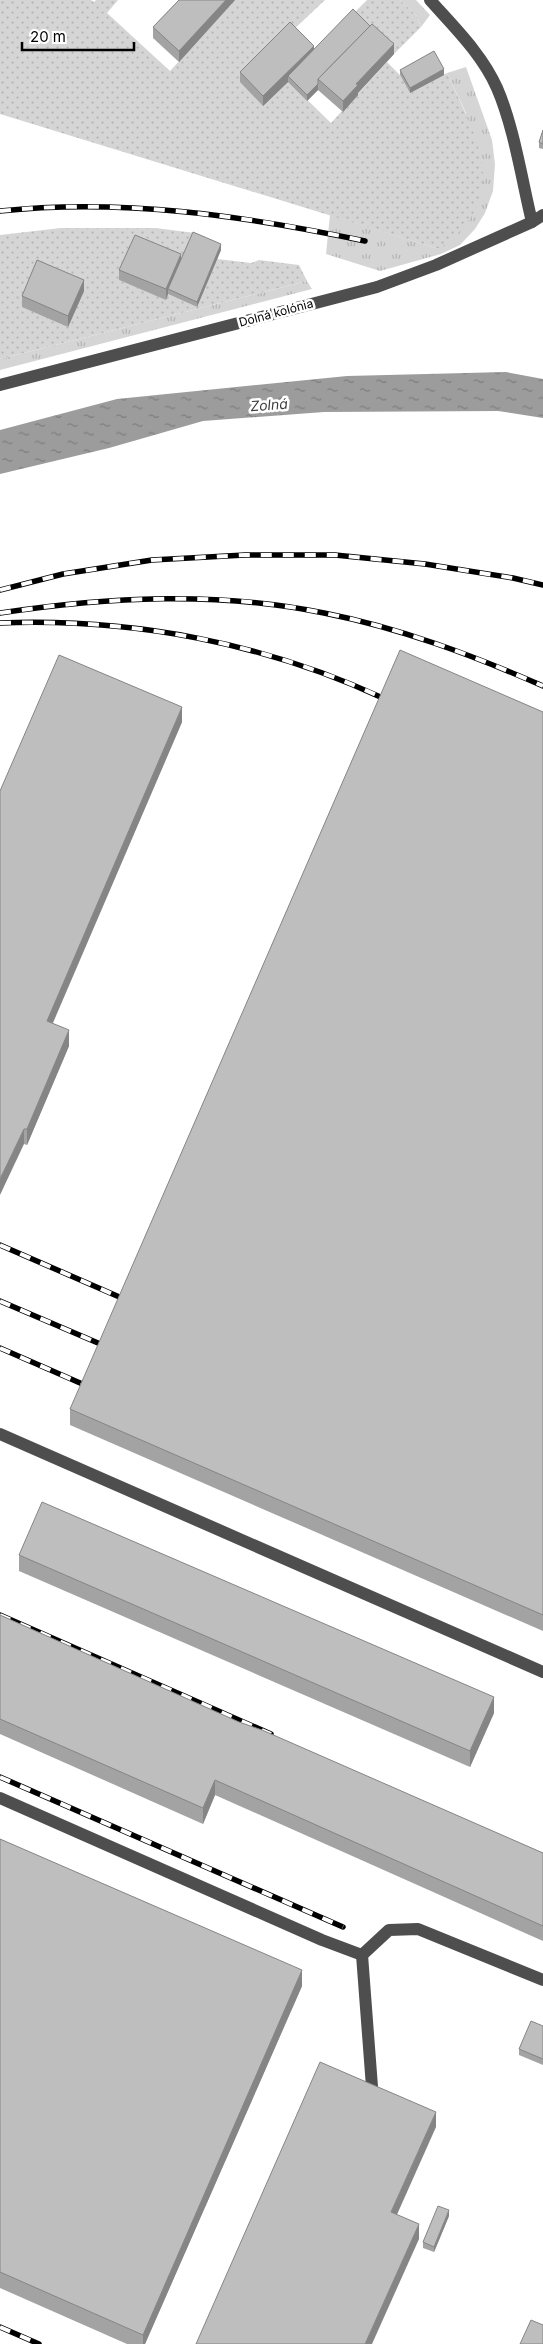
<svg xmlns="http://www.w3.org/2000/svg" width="543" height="2344" viewBox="0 0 543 2344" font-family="Inter,sans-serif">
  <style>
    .grass { fill: url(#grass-tufts) }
    .garden { fill: url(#garden-dots) }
    .water { fill: url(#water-ripples) }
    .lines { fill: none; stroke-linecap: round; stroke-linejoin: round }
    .minor { stroke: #4e4e4e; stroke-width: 12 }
    .rail-casing { stroke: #000; stroke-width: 5.5 }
    .rail { stroke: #fff; stroke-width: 4; stroke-dasharray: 11; stroke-linecap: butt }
    .wall { fill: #a3a3a3 }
    .shaded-wall { fill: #858585 }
    .building { fill: #bebebe; stroke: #858585 }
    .labels { text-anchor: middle; stroke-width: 5; stroke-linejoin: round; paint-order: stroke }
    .street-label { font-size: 12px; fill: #000; stroke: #fff }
    .water-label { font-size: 14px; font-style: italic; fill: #3d3d3d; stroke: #fff }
  </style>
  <defs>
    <pattern id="grass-tufts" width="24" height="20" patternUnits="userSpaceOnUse" patternTransform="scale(1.25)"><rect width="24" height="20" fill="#d5d5d5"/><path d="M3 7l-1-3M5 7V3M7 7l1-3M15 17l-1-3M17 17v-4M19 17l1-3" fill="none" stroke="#b5b5b5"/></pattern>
    <pattern id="garden-dots" width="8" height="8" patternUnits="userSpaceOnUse" patternTransform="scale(1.25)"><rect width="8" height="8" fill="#d5d5d5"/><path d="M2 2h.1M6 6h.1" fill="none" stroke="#b5b5b5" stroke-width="1.8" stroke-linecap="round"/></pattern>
    <pattern id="water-ripples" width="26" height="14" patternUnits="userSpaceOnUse" patternTransform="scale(1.25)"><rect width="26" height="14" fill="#9c9c9c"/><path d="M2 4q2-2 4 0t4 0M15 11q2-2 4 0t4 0" fill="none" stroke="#7d7d7d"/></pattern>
  </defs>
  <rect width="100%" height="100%" fill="#fff"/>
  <!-- grass -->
  <g class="grass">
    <path d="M 400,0 L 416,0 L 430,15 L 421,27 L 416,15 Z"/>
    <path d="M 466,67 L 492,140 L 495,164 L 493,191 L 485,213 L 475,229 L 460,245 L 441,254 L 380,271 L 326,254 L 330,215 L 439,249 L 466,113 L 447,73 Z"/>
    <path d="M 307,281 L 312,289 L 0,370 L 0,359 Z"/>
  </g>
  <!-- garden -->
  <g class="garden">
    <path d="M 0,0 L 91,0 L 94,2 L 96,0 L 118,0 L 107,13 L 170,71 L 235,0 L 325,0 L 290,33 L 288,81 L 331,123 L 387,62 L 400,75 L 410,93 L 447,73 C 478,141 513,196 439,249 L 0,114 Z"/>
    <path d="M 367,0 L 400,0 L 416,15 L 421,27 L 394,54 L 353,14 Z"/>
    <path d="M 61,228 L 155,228 L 195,233 L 181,264 L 119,280 L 166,299 L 168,294 L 197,307 L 217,259 L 251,263 L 259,260 L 299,265 L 307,281 L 0,359 L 0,235 Z"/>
  </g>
  <!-- water -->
  <path class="water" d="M 506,372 L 543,379 L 543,418 L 498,411 L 324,412 L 203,421 L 109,448 L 0,474 L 0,430 L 117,399 L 347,376 Z"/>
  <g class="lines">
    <!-- minor -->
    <g class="minor">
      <path d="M 430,0 C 454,27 482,54 497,88 C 514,127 522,181 532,222"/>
      <path d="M 0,385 L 377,287 L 436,265 L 532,222 L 543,215"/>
      <path d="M 0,1434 L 543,1672"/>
      <path d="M 0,1798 L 322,1940 L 362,1955 L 389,1930 L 418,1929 L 543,1980"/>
      <path d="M 362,1955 L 373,2100"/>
    </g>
    <!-- rail casing -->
    <g class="rail-casing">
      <g id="rail">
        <path d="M 0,211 C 122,198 246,216 365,241"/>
        <path d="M 0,590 L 63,574 L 152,560 L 245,555 L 335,555 L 425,564 L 513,578 L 543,585"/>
        <path d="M 0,613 C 107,597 217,591 324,613 C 400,628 472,655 543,686"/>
        <path d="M 0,623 C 133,618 265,643 385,699"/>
        <path d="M 0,1245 L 124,1299"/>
        <path d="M 0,1301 L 105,1346"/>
        <path d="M 0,1348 L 87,1386"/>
        <path d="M 0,1615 L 271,1734"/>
        <path d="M 0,1777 L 343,1927"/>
        <path d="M 0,2327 L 39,2344"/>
      </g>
    </g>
    <!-- rail -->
    <use href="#rail" class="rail"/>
  </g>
  <!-- wall -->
  <g class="wall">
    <path d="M 179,0 L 235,0 L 179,62 L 153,38 L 153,27 Z"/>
    <path d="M 314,49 L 394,54 L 358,93 L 358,95 L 343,112 L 318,90 L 307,101 L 288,82 L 263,106 L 240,82 L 240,72 Z"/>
    <path d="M 400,70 L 444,75 L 410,93 L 400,75 Z"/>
    <path d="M 543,130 L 543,149 L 539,148 L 539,142 Z"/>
    <path d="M 221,250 L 197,307 L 168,294 L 166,300 L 119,280 L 119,270 L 181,259 Z"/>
    <path d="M 84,291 L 68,327 L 22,307 L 22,296 Z"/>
    <path d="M 543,712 L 543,1631 L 70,1425 L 70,1409 Z"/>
    <path d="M 182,722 L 53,1023 L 69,1046 L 27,1145 L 24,1144 L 0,791 Z"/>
    <path d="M 19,1555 L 494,1713 L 470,1767 L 19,1571 Z"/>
    <path d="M 0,1615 L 239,1722 L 543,1853 L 543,1941 L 215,1795 L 203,1824 L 0,1734 Z"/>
    <path d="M 0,1839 L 302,1986 L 145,2344 L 127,2344 L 0,2288 Z"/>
    <path d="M 543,2026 L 543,2065 L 519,2055 L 519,2049 Z"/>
    <path d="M 449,2216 L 434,2252 L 423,2248 L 423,2242 Z"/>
  </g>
  <!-- shaded-wall -->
  <g class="shaded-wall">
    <path d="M 226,0 L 235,0 L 179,62 L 179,51 Z"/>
    <path d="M 394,44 L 394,54 L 358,93 L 358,95 L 343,112 L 343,101 L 356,84 Z"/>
    <path d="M 314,46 L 314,57 L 288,76 L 288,82 L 263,106 L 263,96 Z"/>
    <path d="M 444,69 L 444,75 L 410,93 L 410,88 Z"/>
    <path d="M 318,84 L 318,90 L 307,101 L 307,95 Z"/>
    <path d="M 221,244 L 221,250 L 197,307 L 197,302 Z"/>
    <path d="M 181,254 L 181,264 L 168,289 L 168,294 L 166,300 L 166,289 Z"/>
    <path d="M 84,280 L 84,291 L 68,327 L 68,316 Z"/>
    <path d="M 182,707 L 182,722 L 47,1036 L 47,1021 Z"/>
    <path d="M 69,1030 L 69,1046 L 27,1145 L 27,1129 Z"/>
    <path d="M 24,1129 L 24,1144 L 0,1195 L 0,1179 Z"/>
    <path d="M 494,1697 L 494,1713 L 470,1767 L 470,1751 Z"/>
    <path d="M 215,1780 L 215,1795 L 203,1824 L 203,1808 Z"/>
    <path d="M 302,1970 L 302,1986 L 145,2344 L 143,2344 L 143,2335 Z"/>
    <path d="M 436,2112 L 436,2127 L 391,2228 L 391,2212 Z"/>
    <path d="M 449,2210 L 449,2216 L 434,2252 L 434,2247 Z"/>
    <path d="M 419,2224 L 419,2239 L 372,2344 L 365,2344 Z"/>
  </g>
  <!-- building -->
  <g class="building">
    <path d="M 179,0 L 226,0 L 179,51 L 153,27 Z"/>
    <path d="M 353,9 L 370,26 L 318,79 L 318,84 L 307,95 L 288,76 Z"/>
    <path d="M 290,22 L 314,46 L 263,96 L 240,72 Z"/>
    <path d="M 372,24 L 394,44 L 356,84 L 358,85 L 343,101 L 318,79 Z"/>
    <path d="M 434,51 L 444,69 L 410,88 L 400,70 Z"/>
    <path d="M 543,130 L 543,144 L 539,142 Z"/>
    <path d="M 193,232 L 221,244 L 197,302 L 168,289 Z"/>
    <path d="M 135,235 L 181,254 L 166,289 L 119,270 Z"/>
    <path d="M 37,260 L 84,280 L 68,316 L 22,296 Z"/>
    <path d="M 400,650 L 543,712 L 543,1615 L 70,1409 Z"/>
    <path d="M 59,655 L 182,707 L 47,1021 L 69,1030 L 27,1129 L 24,1129 L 0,1179 L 0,791 Z"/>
    <path d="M 42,1502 L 494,1697 L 470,1751 L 19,1555 Z"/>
    <path d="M 0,1615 L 239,1722 L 262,1730 L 543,1853 L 543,1926 L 215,1780 L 203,1808 L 0,1719 Z"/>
    <path d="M 0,1839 L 302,1970 L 143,2335 L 0,2272 Z"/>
    <path d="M 531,2021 L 543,2026 L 543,2059 L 519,2049 Z"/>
    <path d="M 320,2062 L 436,2112 L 391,2212 L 419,2224 L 365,2344 L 196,2344 Z"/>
    <path d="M 438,2206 L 449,2210 L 434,2247 L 423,2242 Z"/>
    <path d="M 531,2320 L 543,2325 L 543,2344 L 520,2344 Z"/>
  </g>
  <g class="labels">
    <!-- street labels -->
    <g class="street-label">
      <text transform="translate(276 313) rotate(-15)" y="4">Dolná kolónia</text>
    </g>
    <!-- water labels -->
    <g class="water-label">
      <text transform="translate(269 405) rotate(-4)" y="5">Zolná</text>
    </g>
  </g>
  <!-- scale -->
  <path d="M22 42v8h112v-8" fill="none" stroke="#000000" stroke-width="2.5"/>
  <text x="30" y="42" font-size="15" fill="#000000" stroke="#ffffff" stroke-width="4" paint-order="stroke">20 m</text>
</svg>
